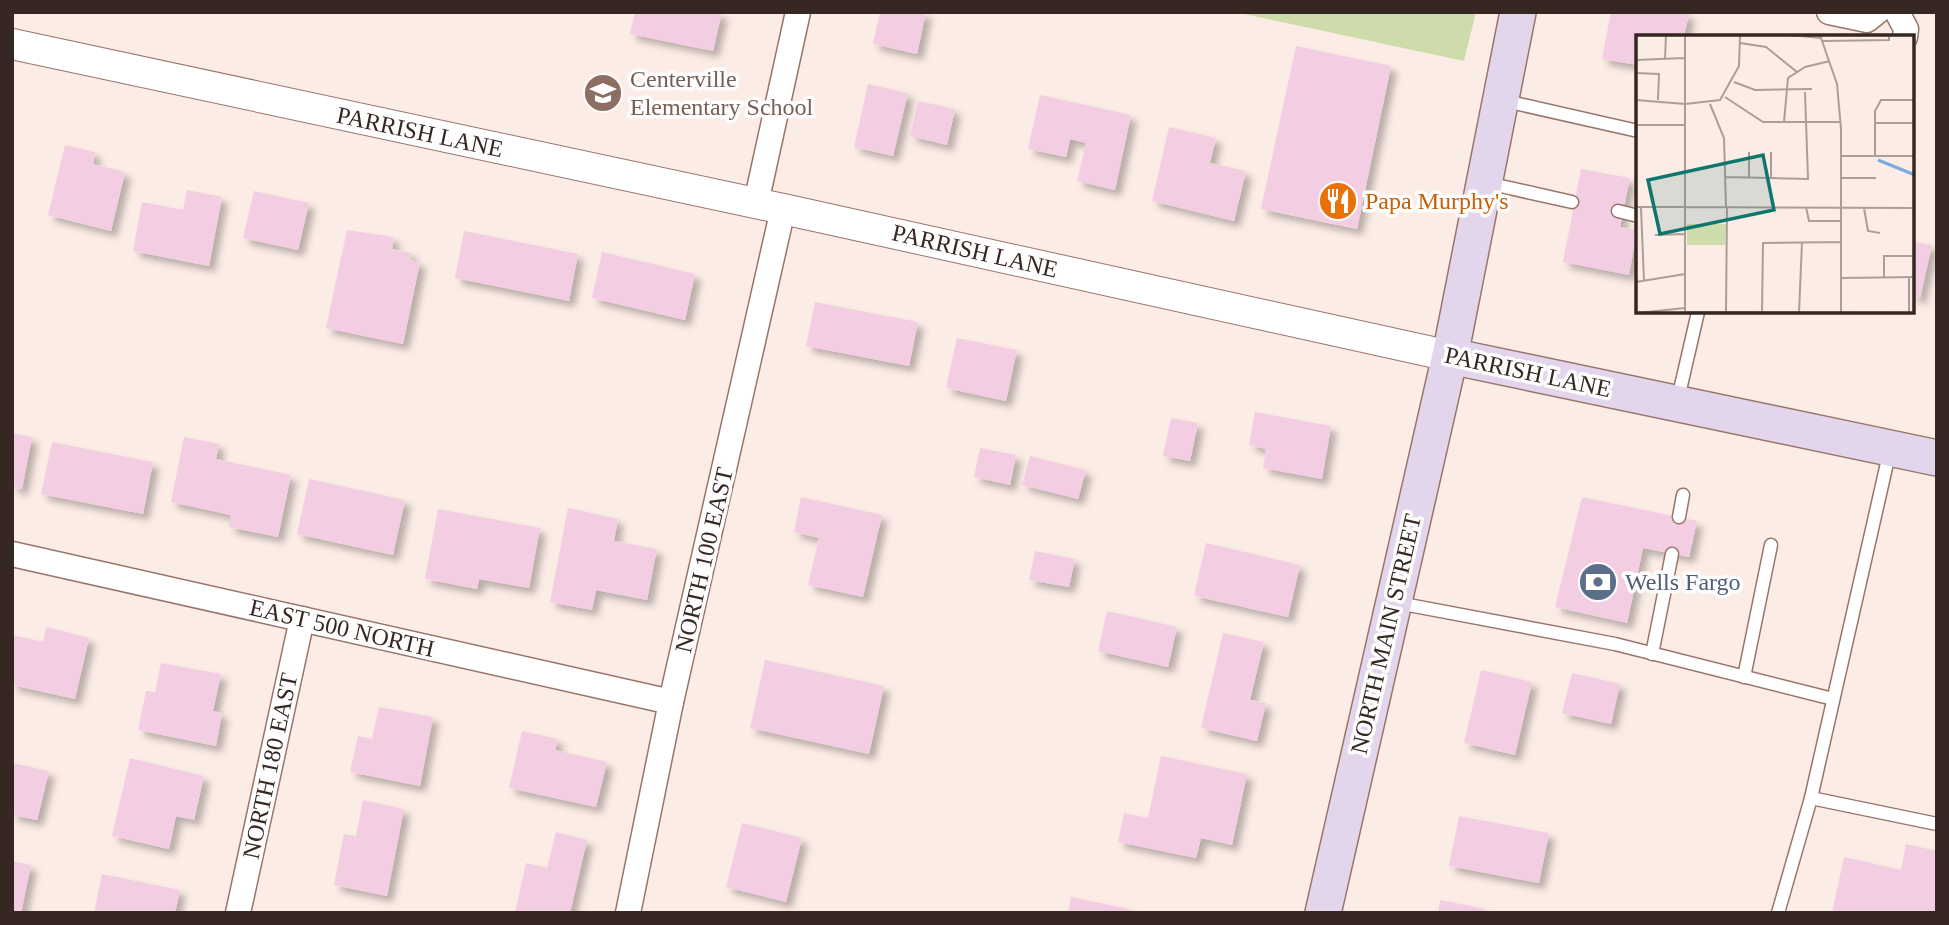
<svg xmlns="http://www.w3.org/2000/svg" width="1949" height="925" viewBox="0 0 1949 925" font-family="Georgia,serif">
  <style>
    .green { fill: #cddcaa }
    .building { fill: #f3cee3; filter: url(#shadow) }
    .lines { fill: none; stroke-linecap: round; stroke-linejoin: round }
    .service-casing { stroke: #997569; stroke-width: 15 }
    .minor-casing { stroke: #997569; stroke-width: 27 }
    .tertiary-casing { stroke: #997569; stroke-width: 32 }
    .secondary-casing { stroke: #997569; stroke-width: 38 }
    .service { stroke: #fff; stroke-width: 12 }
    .minor { stroke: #fff; stroke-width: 24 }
    .tertiary { stroke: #fff; stroke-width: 30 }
    .secondary { stroke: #e3d6ec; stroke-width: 35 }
    .labels { text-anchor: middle; stroke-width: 7; stroke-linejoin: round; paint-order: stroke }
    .education-label { font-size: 24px; fill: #785e54; stroke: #fdfdfd; text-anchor: start }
    .street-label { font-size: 24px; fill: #372722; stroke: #fdfdfd }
    .food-label { font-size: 24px; fill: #c56008; stroke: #fdfdfd; text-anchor: start }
    .service-label { font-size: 24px; fill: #4e5e75; stroke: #fdfdfd; text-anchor: start }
    .inset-river { fill: none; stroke: #7dabe1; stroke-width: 3.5 }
    .inset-road { fill: none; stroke: #ad9d98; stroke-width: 2 }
    .view { fill: #0f766e; fill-opacity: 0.15; stroke: #0f766e; stroke-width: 3.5 }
    .inset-edge { fill: none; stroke: #372722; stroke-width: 3.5 }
  </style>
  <defs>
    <filter id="shadow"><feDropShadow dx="6" dy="6" stdDeviation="3.5" flood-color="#0004"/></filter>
  </defs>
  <rect width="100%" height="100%" fill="#fcece6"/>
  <!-- green -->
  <path class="green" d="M 1235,12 L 1476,12 L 1464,61 Z"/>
  <!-- building -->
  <g class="building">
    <path d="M 635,12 L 722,12 L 713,51 L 630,34 Z"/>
    <path d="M 880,12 L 926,12 L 917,54 L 873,44 Z"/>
    <path d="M 1611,12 L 1680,12 L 1689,14 L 1684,37 L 1638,37 L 1638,65 L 1602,59 Z"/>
    <path d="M 1296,46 L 1391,66 L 1357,229 L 1261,209 Z"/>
    <path d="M 868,84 L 908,93 L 893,156 L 854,147 Z"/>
    <path d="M 1040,95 L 1131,115 L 1115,190 L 1077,181 L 1086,143 L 1070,139 L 1066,157 L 1028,149 Z"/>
    <path d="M 918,101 L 955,109 L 947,145 L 910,136 Z"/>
    <path d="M 1169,127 L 1216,138 L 1210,163 L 1246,171 L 1234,221 L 1152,201 Z"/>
    <path d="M 65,145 L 95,152 L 93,164 L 125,172 L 111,231 L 48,215 Z"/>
    <path d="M 1581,169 L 1630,178 L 1620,227 L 1637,230 L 1629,275 L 1563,262 Z"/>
    <path d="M 187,190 L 222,197 L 209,266 L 133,251 L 142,202 L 183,210 Z"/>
    <path d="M 254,191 L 309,203 L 298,250 L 243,238 Z"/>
    <path d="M 347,230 L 394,237 L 392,249 L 412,253 L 410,260 L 420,262 L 403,344 L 326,328 Z"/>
    <path d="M 464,231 L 578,254 L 569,301 L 455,278 Z"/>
    <path d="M 1912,241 L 1932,245 L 1920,298 L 1912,296 Z"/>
    <path d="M 602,252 L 695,274 L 685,320 L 592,298 Z"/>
    <path d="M 815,302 L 918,322 L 909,366 L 806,346 Z"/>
    <path d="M 957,338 L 1017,350 L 1006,401 L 946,388 Z"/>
    <path d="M 1255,412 L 1331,426 L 1322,479 L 1263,468 L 1266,449 L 1249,445 Z"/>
    <path d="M 1171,418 L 1198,423 L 1190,461 L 1163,456 Z"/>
    <path d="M 12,433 L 32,437 L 22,489 L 12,487 Z"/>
    <path d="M 184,437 L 219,444 L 216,459 L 291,475 L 278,537 L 229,527 L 231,515 L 171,502 Z"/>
    <path d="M 52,442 L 153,462 L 143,514 L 41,494 Z"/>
    <path d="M 980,448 L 1016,455 L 1010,485 L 974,477 Z"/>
    <path d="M 1030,456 L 1086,470 L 1078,499 L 1022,485 Z"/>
    <path d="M 309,479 L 405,500 L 393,555 L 297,534 Z"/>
    <path d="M 801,497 L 882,515 L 863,597 L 808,585 L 819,538 L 794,532 Z"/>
    <path d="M 1582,497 L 1697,521 L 1689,557 L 1643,548 L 1627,623 L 1555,607 Z"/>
    <path d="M 568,508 L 618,519 L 614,541 L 657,549 L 647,600 L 596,590 L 592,610 L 550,602 Z"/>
    <path d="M 438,509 L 540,528 L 529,588 L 479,579 L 477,589 L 425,579 Z"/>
    <path d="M 1206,543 L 1300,565 L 1288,617 L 1194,596 Z"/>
    <path d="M 1035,551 L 1075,559 L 1069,587 L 1029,580 Z"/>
    <path d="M 1107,611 L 1177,627 L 1168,667 L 1098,651 Z"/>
    <path d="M 46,627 L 89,638 L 75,699 L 12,685 L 12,635 L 43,642 Z"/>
    <path d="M 1223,633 L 1264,642 L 1250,700 L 1266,703 L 1257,741 L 1201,728 Z"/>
    <path d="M 765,660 L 884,686 L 869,754 L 750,728 Z"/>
    <path d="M 161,663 L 221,674 L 213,711 L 222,713 L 216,746 L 138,730 L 146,691 L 155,692 Z"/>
    <path d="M 1481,670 L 1532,682 L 1515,755 L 1464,743 Z"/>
    <path d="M 1572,673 L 1620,684 L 1611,724 L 1562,713 Z"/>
    <path d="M 379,707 L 433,717 L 420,786 L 350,772 L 358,736 L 372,739 Z"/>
    <path d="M 522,731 L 558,739 L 555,750 L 607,762 L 596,807 L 509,788 Z"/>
    <path d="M 1161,756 L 1247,774 L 1232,845 L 1201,838 L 1196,858 L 1118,842 L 1124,813 L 1148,818 Z"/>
    <path d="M 130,758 L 204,776 L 194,820 L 176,816 L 169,849 L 112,836 Z"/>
    <path d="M 12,763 L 49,771 L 37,820 L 12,815 Z"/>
    <path d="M 363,800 L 404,809 L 387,896 L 334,885 L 344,834 L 356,836 Z"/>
    <path d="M 1459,816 L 1549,833 L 1539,883 L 1449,866 Z"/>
    <path d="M 742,823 L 802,838 L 786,902 L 726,887 Z"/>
    <path d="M 556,832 L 587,840 L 570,913 L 515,913 L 526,863 L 547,868 Z"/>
    <path d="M 1906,844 L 1937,851 L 1937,913 L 1832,913 L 1844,857 L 1901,870 Z"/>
    <path d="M 12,861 L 31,865 L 21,913 L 12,913 Z"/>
    <path d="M 102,874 L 180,890 L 175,913 L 94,913 Z"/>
    <path d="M 1071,897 L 1129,909 L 1128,913 L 1068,913 Z"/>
    <path d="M 1440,900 L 1485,909 L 1484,913 L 1438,913 Z"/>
  </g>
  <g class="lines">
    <!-- service casing -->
    <g class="service-casing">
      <g id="service">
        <path d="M 1501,100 L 1638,131"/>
        <path d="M 1487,183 L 1572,202"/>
        <path d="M 1618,211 L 1638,216"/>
        <path d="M 1677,403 L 1698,312"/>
        <path d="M 1890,450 L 1811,798 L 1937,824"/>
        <path d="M 1679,517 L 1683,495"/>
        <path d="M 1398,603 L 1615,644 L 1833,699"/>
        <path d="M 1652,654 L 1672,554"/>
        <path d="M 1744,677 L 1771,545"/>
        <path d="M 1778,913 L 1811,798"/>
      </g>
    </g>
    <!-- minor casing -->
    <g class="minor-casing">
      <g id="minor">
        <path d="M 1829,12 L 1867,20 L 1877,12"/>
        <path d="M 1897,12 L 1906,29 L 1905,37"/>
        <path d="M 756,203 L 798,12"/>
        <path d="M 12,554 L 671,702"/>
        <path d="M 238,913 L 302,619"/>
        <path d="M 628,913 L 671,702 L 783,209"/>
      </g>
    </g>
    <!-- tertiary casing -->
    <g class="tertiary-casing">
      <path id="tertiary" d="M 12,44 L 783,209 L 1450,356"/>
    </g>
    <!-- secondary casing -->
    <g class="secondary-casing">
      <g id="secondary">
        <path d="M 1450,356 L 1937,458"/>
        <path d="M 1323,913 L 1450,356 L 1518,12"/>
      </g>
    </g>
    <!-- service -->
    <use href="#service" class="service"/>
    <!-- minor -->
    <use href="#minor" class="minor"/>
    <!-- tertiary -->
    <use href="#tertiary" class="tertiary"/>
    <!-- secondary -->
    <use href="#secondary" class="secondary"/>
  </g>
  <!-- icons -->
  <defs>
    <g id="school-disc" transform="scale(2.0125)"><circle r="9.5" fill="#8d6e63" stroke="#fdfdfd"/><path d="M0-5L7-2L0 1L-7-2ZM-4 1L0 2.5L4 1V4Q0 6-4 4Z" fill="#fff"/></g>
    <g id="restaurant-disc" transform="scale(2.0125)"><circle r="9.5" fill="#e8710a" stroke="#fdfdfd"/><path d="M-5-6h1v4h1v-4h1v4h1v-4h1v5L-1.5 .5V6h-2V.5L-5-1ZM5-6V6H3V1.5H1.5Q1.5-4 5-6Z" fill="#fff"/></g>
    <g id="bank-disc" transform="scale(2.0125)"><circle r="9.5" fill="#5c6f8a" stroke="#fdfdfd"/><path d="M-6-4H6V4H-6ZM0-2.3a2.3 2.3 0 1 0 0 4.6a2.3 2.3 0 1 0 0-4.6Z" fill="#fff"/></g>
  </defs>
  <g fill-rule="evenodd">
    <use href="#school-disc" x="603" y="93"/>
    <use href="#restaurant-disc" x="1338" y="201"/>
    <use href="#bank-disc" x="1598" y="582"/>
  </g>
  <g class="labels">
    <!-- education labels -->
    <g class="education-label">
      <text x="630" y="87">Centerville<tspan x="630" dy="28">Elementary School</tspan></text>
    </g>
    <!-- street labels -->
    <g class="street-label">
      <text transform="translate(420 132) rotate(12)" y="8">PARRISH LANE</text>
      <text transform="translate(975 251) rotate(13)" y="8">PARRISH LANE</text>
      <text transform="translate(1528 372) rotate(12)" y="8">PARRISH LANE</text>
      <text transform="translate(704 560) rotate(-77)" y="8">NORTH 100 EAST</text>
      <text transform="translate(342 628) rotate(13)" y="8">EAST 500 NORTH</text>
      <text transform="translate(1386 634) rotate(-77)" y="8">NORTH MAIN STREET</text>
      <text transform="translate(270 766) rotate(-78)" y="8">NORTH 180 EAST</text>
    </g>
    <!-- food labels -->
    <g class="food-label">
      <text x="1365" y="209">Papa Murphy's</text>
    </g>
    <!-- service labels -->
    <g class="service-label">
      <text x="1625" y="590">Wells Fargo</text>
    </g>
  </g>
  <!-- overview -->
  <g transform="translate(1636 35)">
    <rect width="278" height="278" fill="#fcece6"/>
    <path d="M 51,189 L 90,189 L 89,210 L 51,210 Z" fill="#cddcaa"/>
    <path class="inset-river" d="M 242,125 L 279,140"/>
    <path class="inset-road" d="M 153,0 L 185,3M 184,0 L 201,49 L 205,94 L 205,278M 187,6 L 253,5 L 253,0M 104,8 L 130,12 L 161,37M 29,24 L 30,0M 0,25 L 49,23M 0,38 L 23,39 L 22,65M 98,47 L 119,55 L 176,54M 89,62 L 127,87 L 205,87M 0,65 L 49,69 L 84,65 L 103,31 L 104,0M 74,69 L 88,103 L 90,172M 148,87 L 152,43 L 169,32 L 194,26M 239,88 L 279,88M 0,90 L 49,90M 135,117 L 135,142M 206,121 L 279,121M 239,121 L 239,76 L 245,65 L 279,65M 90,142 L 172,144 L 169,57M 113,142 L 113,117M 206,143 L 240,143M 0,172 L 49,172M 49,172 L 279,173M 170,172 L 173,186 L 206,186M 5,173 L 8,246M 228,173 L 232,196 L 244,198M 19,200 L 49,199M 248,242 L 248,221 L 279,221M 205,243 L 279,242M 0,247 L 49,239M 49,277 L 265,278M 90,277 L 91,172M 1,278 L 49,273M 49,278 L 49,0M 126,278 L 127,208 L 205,207M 163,278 L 166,207M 273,278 L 273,242"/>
    <path class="view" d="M 127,120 L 138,175 L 24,199 L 12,145 Z"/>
    <rect width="278" height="278" class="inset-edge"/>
  </g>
  <!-- border -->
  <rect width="1949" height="925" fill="none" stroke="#372722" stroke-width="28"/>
</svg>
